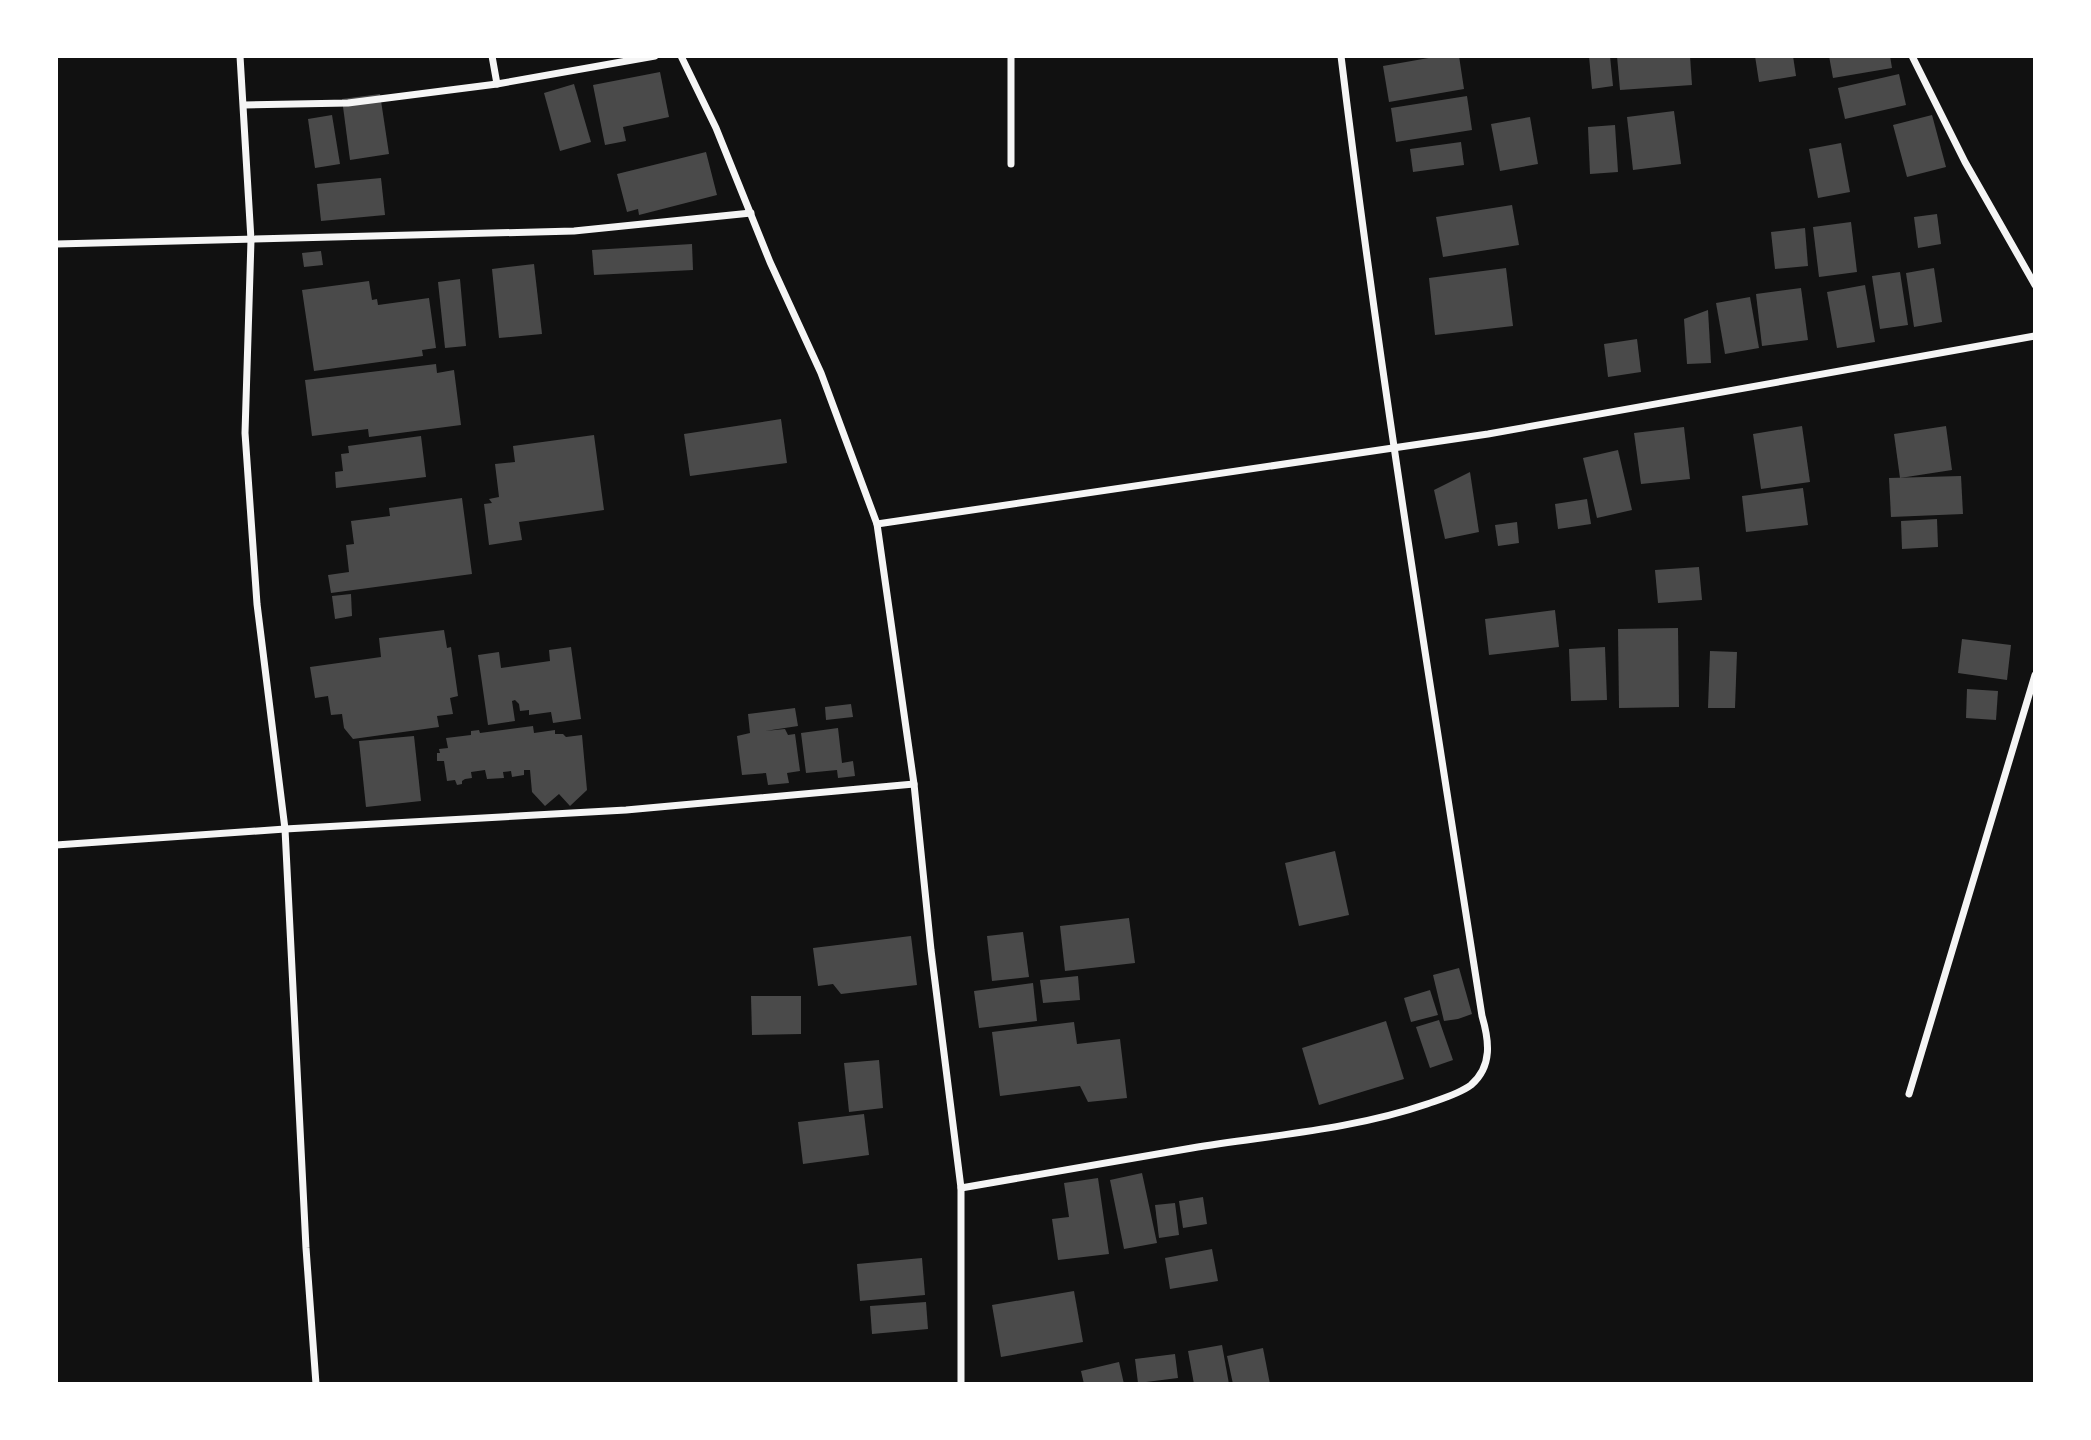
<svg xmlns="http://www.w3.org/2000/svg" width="2091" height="1440" viewBox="0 0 2091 1440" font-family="Bitter,serif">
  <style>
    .building { fill: #4a4a4a }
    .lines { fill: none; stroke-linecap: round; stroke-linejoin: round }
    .minor { stroke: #f5f5f5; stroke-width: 7 }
  </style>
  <rect width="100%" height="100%" fill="#111"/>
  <!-- building -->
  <g class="building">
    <path d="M 1440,56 L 1459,56 L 1464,89 L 1389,102 L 1383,66 Z"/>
    <path d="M 1589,56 L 1610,56 L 1613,86 L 1592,89 Z"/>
    <path d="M 1617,56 L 1690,56 L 1692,85 L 1620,90 Z"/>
    <path d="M 1755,56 L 1793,56 L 1796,76 L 1759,82 Z"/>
    <path d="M 1829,56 L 1890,56 L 1892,68 L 1833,78 Z"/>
    <path d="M 660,72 L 669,117 L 623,127 L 626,141 L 605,145 L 593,85 Z"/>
    <path d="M 1899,74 L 1906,105 L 1845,119 L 1838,88 Z"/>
    <path d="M 574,84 L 591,142 L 560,151 L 544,93 Z"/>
    <path d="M 380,94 L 389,154 L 350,160 L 342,99 Z"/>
    <path d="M 1467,96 L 1472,130 L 1396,142 L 1391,108 Z"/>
    <path d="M 1674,111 L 1681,164 L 1633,170 L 1627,117 Z"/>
    <path d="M 332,115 L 340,164 L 315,168 L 308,119 Z"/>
    <path d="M 1932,115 L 1946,167 L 1907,177 L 1893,125 Z"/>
    <path d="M 1530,117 L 1538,164 L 1500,171 L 1491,124 Z"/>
    <path d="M 1615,125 L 1618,172 L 1590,174 L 1588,127 Z"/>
    <path d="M 1461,142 L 1464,165 L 1413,172 L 1410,149 Z"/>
    <path d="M 1841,143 L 1850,192 L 1818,198 L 1809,149 Z"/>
    <path d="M 706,152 L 717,195 L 639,215 L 638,209 L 627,212 L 617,174 Z"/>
    <path d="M 381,178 L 385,215 L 321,221 L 317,184 Z"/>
    <path d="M 1512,205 L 1519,245 L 1443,257 L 1436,217 Z"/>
    <path d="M 1937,214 L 1941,244 L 1918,248 L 1914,217 Z"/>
    <path d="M 1851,222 L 1857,272 L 1819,277 L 1813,227 Z"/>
    <path d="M 1805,228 L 1808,266 L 1775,269 L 1771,232 Z"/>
    <path d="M 692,244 L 693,270 L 594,275 L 592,250 Z"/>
    <path d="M 321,251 L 323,265 L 304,267 L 302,253 Z"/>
    <path d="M 534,264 L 542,334 L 499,338 L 492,269 Z"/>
    <path d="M 1506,268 L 1513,326 L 1435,335 L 1429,278 Z"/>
    <path d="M 1934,268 L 1942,322 L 1914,327 L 1906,273 Z"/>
    <path d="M 1900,272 L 1908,325 L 1880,329 L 1872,276 Z"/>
    <path d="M 460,279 L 466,346 L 445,348 L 438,282 Z"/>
    <path d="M 369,281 L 372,300 L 377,299 L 378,305 L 429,298 L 436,348 L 422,350 L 423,356 L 314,371 L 302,290 Z"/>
    <path d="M 1865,285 L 1875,342 L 1837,348 L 1827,292 Z"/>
    <path d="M 1801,288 L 1808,340 L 1762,346 L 1756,294 Z"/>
    <path d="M 1750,297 L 1759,348 L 1725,354 L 1716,303 Z"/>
    <path d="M 1708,310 L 1711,363 L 1687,364 L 1684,319 Z"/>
    <path d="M 1637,339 L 1641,372 L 1608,377 L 1604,344 Z"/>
    <path d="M 436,364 L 437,373 L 454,370 L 461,425 L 369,437 L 368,429 L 312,436 L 305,380 Z"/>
    <path d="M 781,419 L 787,463 L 690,476 L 684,434 Z"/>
    <path d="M 1802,426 L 1810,482 L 1761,489 L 1753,434 Z"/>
    <path d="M 1946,426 L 1952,470 L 1900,478 L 1894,434 Z"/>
    <path d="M 1684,427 L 1690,479 L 1641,484 L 1634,433 Z"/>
    <path d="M 594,435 L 604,510 L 519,522 L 522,540 L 489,545 L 484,504 L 492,503 L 489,499 L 499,497 L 495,464 L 515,462 L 513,446 Z"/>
    <path d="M 421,436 L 426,477 L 336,488 L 335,472 L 343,471 L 341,454 L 349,453 L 348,446 Z"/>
    <path d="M 1618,450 L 1632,510 L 1597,518 L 1583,458 Z"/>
    <path d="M 1470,472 L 1479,532 L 1445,539 L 1434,490 Z"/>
    <path d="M 1961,476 L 1963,514 L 1891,517 L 1889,478 Z"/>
    <path d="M 1803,488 L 1808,525 L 1746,532 L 1742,496 Z"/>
    <path d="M 462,498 L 472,574 L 331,593 L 328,575 L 349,572 L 346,545 L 354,544 L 351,521 L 390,516 L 389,508 Z"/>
    <path d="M 1587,499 L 1591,524 L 1558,529 L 1555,504 Z"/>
    <path d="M 1937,519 L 1938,547 L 1902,549 L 1901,521 Z"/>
    <path d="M 1517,522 L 1519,543 L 1498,546 L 1495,525 Z"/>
    <path d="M 1699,567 L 1702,600 L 1658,603 L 1655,570 Z"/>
    <path d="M 351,594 L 352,616 L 335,619 L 332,596 Z"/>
    <path d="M 1555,610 L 1559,647 L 1489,655 L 1485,619 Z"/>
    <path d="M 1678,628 L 1679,707 L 1619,708 L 1618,629 Z"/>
    <path d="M 444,630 L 447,648 L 451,647 L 458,696 L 450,698 L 453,714 L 437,716 L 439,727 L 353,739 L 344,728 L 342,714 L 331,715 L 328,696 L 315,698 L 310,667 L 381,657 L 379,638 Z"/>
    <path d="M 1962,639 L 2011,645 L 2007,680 L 1958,673 Z"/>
    <path d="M 571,647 L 581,719 L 553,723 L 551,712 L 529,715 L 529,710 L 520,711 L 519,704 L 515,700 L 512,701 L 515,721 L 488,725 L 478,655 L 499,652 L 501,668 L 550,661 L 549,650 Z"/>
    <path d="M 1605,647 L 1607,700 L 1571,701 L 1569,649 Z"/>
    <path d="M 1710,651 L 1737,652 L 1735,708 L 1708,708 Z"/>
    <path d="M 1967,689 L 1998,691 L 1996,720 L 1966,718 Z"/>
    <path d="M 851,704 L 853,717 L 826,720 L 825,707 Z"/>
    <path d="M 795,708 L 798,726 L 765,731 L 785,729 L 788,735 L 795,734 L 800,771 L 787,773 L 789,783 L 768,785 L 766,773 L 742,775 L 737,736 L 750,733 L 748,714 Z"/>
    <path d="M 533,726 L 534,733 L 555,730 L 555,734 L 563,734 L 566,737 L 582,735 L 587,790 L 570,806 L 559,794 L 545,806 L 532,792 L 530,770 L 524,770 L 524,775 L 512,777 L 511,771 L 503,772 L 504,778 L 487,779 L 485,770 L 471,772 L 472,778 L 465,779 L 462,781 L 462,784 L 457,785 L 455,780 L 447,781 L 444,761 L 437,761 L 437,753 L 440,753 L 439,749 L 448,748 L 446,738 L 471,735 L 471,731 L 479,730 L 480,733 Z"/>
    <path d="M 838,728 L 842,763 L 853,761 L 855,776 L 838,778 L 837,770 L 806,773 L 801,733 Z"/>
    <path d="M 414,736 L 421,801 L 366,807 L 359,741 Z"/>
    <path d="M 1335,851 L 1349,915 L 1299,926 L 1285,863 Z"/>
    <path d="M 1129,918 L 1135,963 L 1065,971 L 1060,926 Z"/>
    <path d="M 1023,932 L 1029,977 L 992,981 L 987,936 Z"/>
    <path d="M 911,936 L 917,985 L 841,994 L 833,984 L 818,986 L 813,948 Z"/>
    <path d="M 1459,968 L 1472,1014 L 1458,1019 L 1444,1021 L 1433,975 Z"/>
    <path d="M 1078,976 L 1080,1000 L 1043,1003 L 1040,980 Z"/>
    <path d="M 1033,983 L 1037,1021 L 979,1028 L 974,991 Z"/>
    <path d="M 1430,990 L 1438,1015 L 1411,1022 L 1404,998 Z"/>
    <path d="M 751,996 L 801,996 L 801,1034 L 752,1035 Z"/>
    <path d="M 1439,1020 L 1453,1060 L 1430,1068 L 1416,1027 Z"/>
    <path d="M 1386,1021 L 1404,1079 L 1319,1105 L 1302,1048 Z"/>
    <path d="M 1074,1022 L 1077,1044 L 1120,1039 L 1127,1098 L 1088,1102 L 1080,1086 L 1000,1096 L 992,1032 Z"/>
    <path d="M 879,1060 L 883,1108 L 849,1112 L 844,1063 Z"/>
    <path d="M 864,1114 L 869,1155 L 803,1164 L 798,1122 Z"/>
    <path d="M 1142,1173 L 1157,1243 L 1124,1249 L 1110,1180 Z"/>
    <path d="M 1098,1178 L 1109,1254 L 1058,1260 L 1052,1219 L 1069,1217 L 1064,1183 Z"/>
    <path d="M 1203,1197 L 1207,1224 L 1183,1228 L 1179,1201 Z"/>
    <path d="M 1175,1203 L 1179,1235 L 1159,1238 L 1155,1205 Z"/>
    <path d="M 1212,1249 L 1218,1281 L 1170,1289 L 1165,1258 Z"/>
    <path d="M 922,1258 L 925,1295 L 860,1301 L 857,1264 Z"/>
    <path d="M 1074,1291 L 1083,1342 L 1001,1357 L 992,1305 Z"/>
    <path d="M 926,1302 L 928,1329 L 872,1334 L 870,1306 Z"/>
    <path d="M 1222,1345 L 1229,1384 L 1194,1384 L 1188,1351 Z"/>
    <path d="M 1263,1348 L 1270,1384 L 1233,1384 L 1227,1356 Z"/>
    <path d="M 1175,1354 L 1178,1378 L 1138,1383 L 1135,1359 Z"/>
    <path d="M 1119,1362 L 1124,1384 L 1084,1384 L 1081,1371 Z"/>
  </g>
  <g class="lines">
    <!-- minor -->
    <g class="minor">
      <path d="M 240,56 L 251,240 L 245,433 L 257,604 L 285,829 L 306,1248 L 316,1384"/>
      <path d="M 492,56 L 497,84"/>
      <path d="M 681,56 L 716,128 L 770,262 L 821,373 L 877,524 L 914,784 L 931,950 L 961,1188 L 961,1384"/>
      <path d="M 1011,56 L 1011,164"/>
      <path d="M 1912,56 L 1965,162 L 2035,285"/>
      <path d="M 244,105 L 348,103 L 497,84 L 655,56"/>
      <path d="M 56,244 L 574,231 L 751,213"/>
      <path d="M 877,524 L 1488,434 L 2035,336"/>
      <path d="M 56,845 L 285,829 L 626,810 L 914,784"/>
      <path d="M 1909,1094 L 2035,675"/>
      <path d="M 961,1188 C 1038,1174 1115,1161 1192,1148 C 1271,1135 1351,1130 1427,1104 C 1441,1099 1459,1094 1471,1085 C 1493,1066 1489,1040 1482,1016 C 1432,696 1380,377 1341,56"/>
    </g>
  </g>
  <!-- border -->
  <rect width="2091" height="1440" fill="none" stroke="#ffffff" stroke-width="116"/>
</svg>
